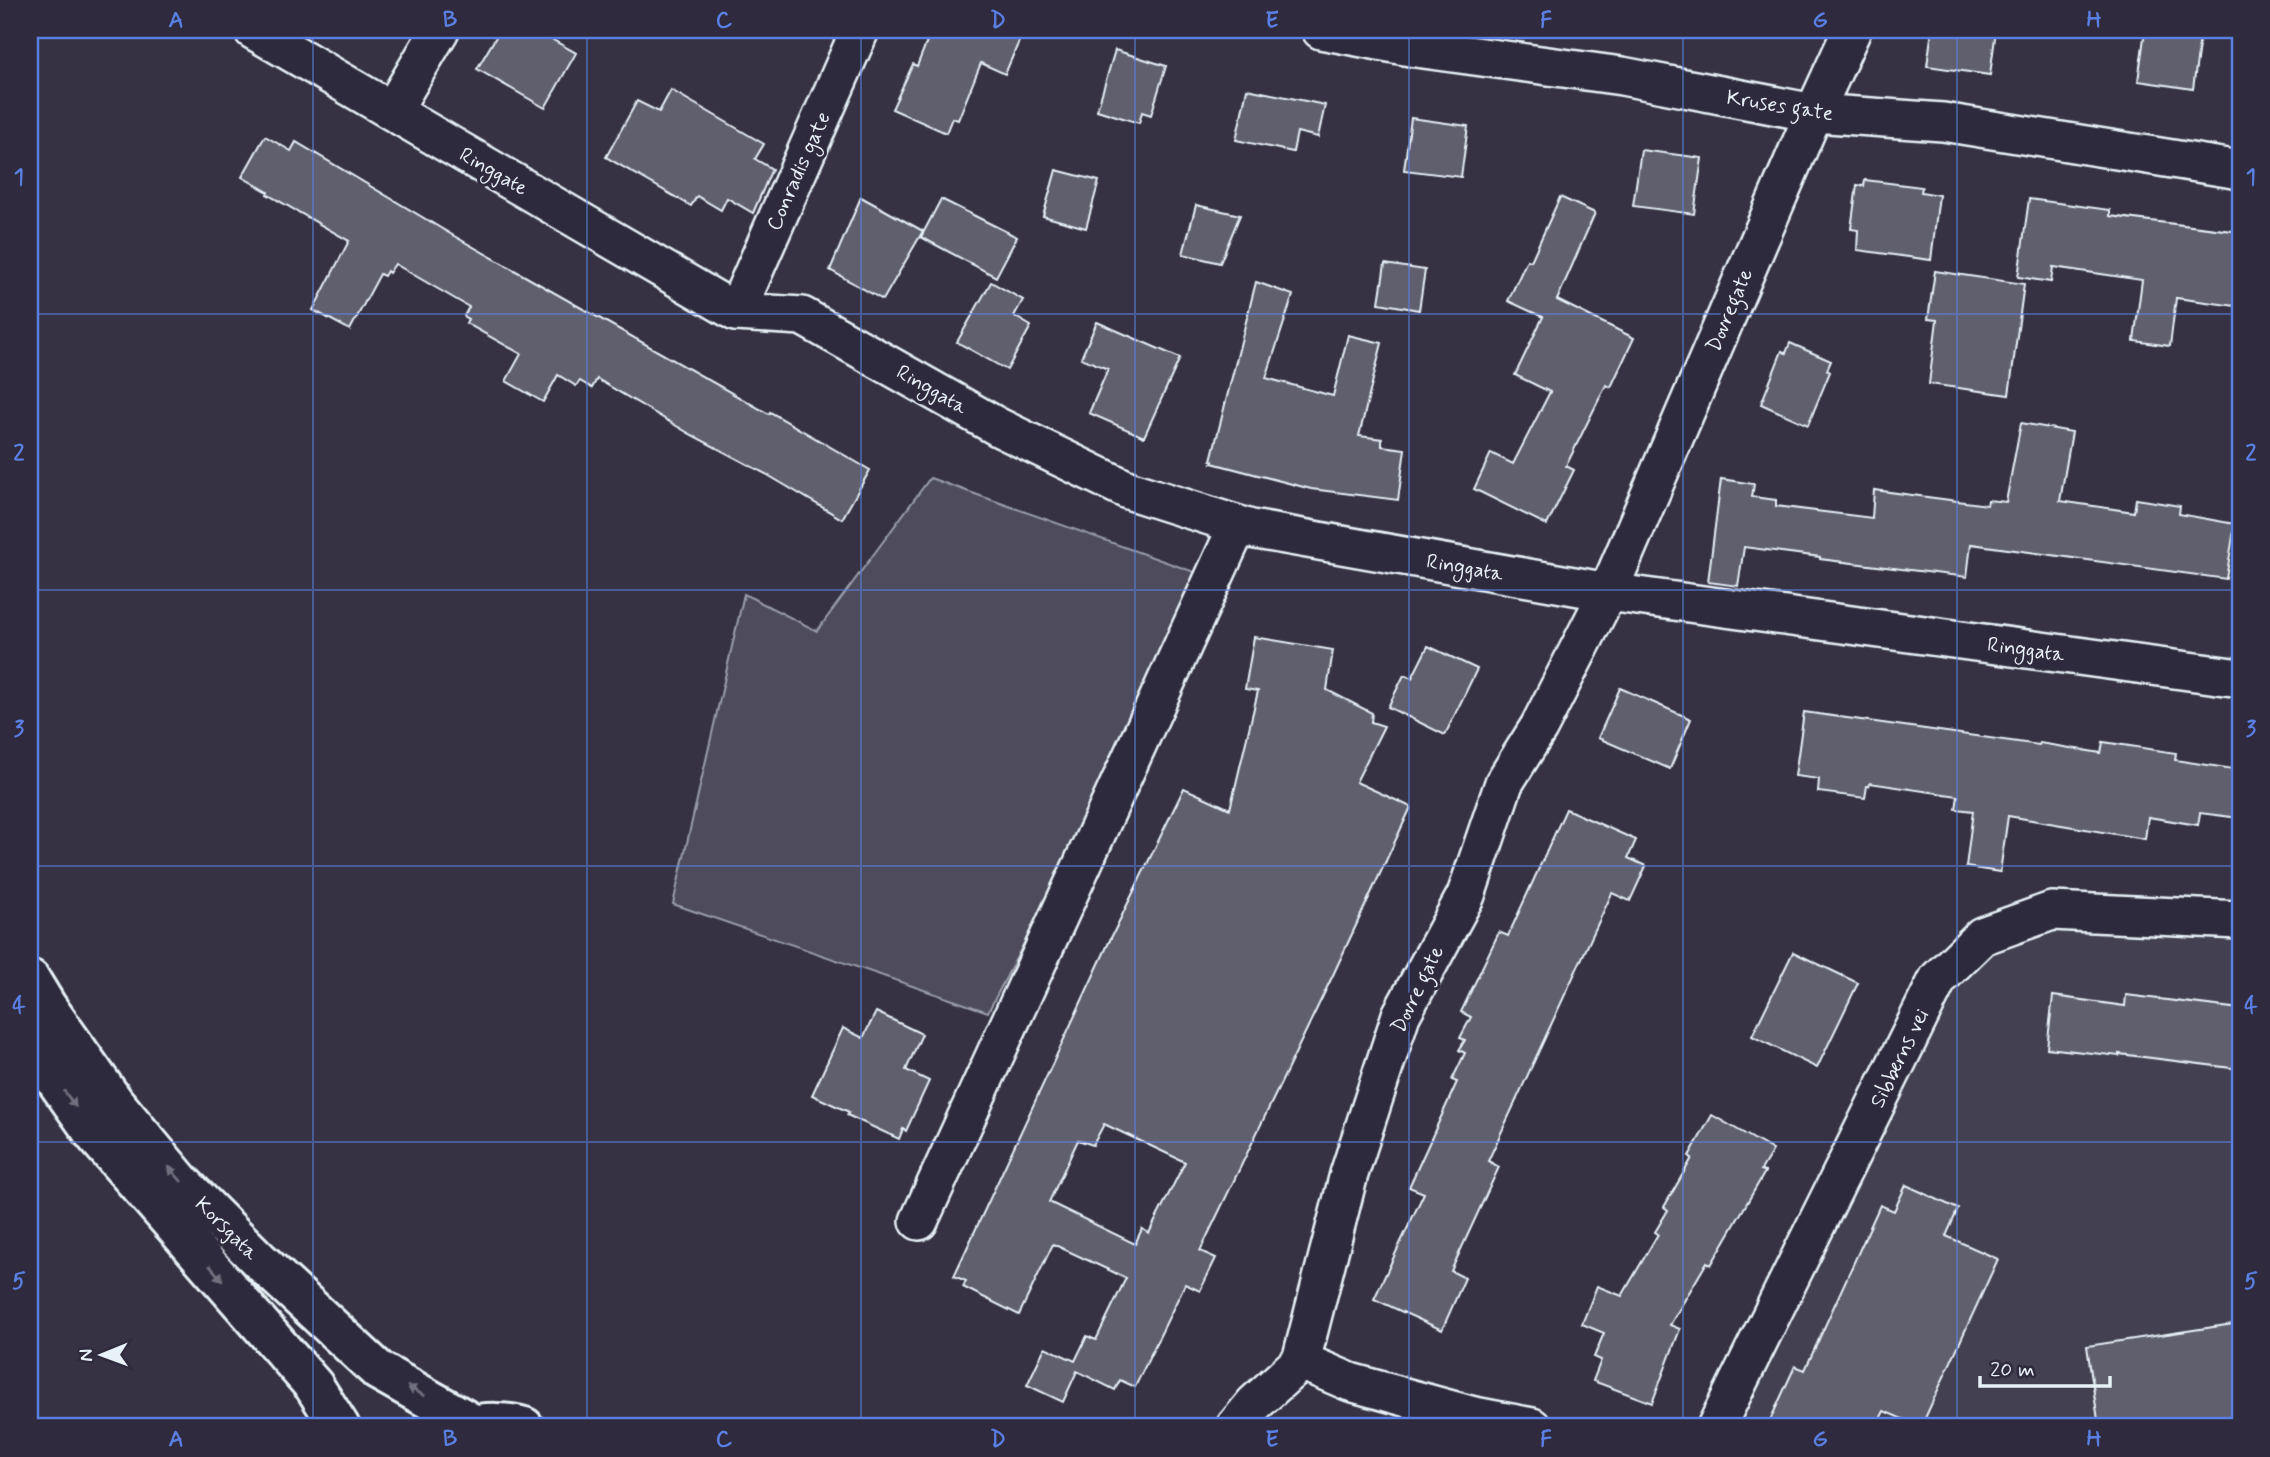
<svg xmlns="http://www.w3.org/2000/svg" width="2270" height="1457" viewBox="0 0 2270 1457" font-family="Mynerve,sans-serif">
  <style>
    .built { fill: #433f51 }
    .green { fill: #4d4b5c; stroke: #9a9eaa; stroke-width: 2 }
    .building { fill: #605e6e; stroke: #e8f1f8; stroke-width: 2; fill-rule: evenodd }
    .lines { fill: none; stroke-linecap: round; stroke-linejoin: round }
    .minor-casing { stroke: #e8f1f8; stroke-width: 42 }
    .tertiary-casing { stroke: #e8f1f8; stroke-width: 44 }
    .primary-casing { stroke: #e8f1f8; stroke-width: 44 }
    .minor { stroke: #2f2a3d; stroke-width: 37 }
    .tertiary { stroke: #2f2a3d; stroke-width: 38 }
    .primary { stroke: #2f2a3d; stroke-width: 38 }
    .oneway { fill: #70707e }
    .grid { fill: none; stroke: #5a7fe2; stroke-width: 2; stroke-opacity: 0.55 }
    .labels { text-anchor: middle; stroke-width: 6; stroke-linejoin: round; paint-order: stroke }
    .street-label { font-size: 21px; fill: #e8f1f8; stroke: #2f2a3d }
    .neatline { fill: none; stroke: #5a7fe2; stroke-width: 2.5 }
    .grid-label { font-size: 23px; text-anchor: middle; font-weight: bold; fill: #5a7fe2 }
  </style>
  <rect width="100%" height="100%" fill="#363244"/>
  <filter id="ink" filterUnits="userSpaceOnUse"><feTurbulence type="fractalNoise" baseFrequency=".0143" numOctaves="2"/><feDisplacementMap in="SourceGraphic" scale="14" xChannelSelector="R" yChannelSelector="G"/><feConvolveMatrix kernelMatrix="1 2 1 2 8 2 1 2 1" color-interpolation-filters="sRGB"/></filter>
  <g filter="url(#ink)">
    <!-- built -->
    <path class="built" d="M 2052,911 L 2240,936 L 2240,1427 L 1716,1427 L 1938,979 Z"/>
    <!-- green -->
    <path class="green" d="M 930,478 L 1214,579 L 988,1012 L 673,904 L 744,594 L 817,631 Z"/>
    <!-- building -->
    <g class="building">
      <path d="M 500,30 L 535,30 L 576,53 L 545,108 L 477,69 Z"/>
      <path d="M 902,30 L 1024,30 L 1005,74 L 981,63 L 958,120 L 952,118 L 946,133 L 892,109 L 913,64 L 917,66 L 927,41 Z"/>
      <path d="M 1932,30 L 1996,30 L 1990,75 L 1927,66 Z"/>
      <path d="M 2145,30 L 2201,30 L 2193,89 L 2138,81 Z"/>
      <path d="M 1115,50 L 1166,66 L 1151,115 L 1142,112 L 1139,123 L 1097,110 Z"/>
      <path d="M 1247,89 L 1325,105 L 1318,137 L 1297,132 L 1293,152 L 1236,140 Z"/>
      <path d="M 671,90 L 764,144 L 755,159 L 772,169 L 753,213 L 727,198 L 721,210 L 697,196 L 691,206 L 606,157 L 637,101 L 659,112 Z"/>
      <path d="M 1411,118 L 1468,126 L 1461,177 L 1404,170 Z"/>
      <path d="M 265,136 L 291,151 L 296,142 L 454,236 L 769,414 L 770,412 L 870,470 L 842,519 L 766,474 L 690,434 L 597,379 L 592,388 L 580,381 L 576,386 L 558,375 L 543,402 L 506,381 L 521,354 L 466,323 L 468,319 L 464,316 L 469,307 L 395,264 L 389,273 L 387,271 L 384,276 L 380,274 L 350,330 L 313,310 L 349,241 L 267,194 L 268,192 L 242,177 Z"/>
      <path d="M 1641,150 L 1702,158 L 1694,214 L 1633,206 Z"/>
      <path d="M 1056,170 L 1099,181 L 1086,228 L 1043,216 Z"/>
      <path d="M 1865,180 L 1922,187 L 1921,192 L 1939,195 L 1931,260 L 1857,250 L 1858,230 L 1851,229 L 1857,185 L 1864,186 Z"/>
      <path d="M 861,197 L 923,231 L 883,300 L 830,270 Z"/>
      <path d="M 1560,197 L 1595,213 L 1557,300 L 1634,338 L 1611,387 L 1606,385 L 1566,466 L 1574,470 L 1547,525 L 1474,489 L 1491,453 L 1513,464 L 1550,392 L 1515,375 L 1543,317 L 1508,301 L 1527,260 L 1531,261 Z"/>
      <path d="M 941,199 L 1017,237 L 996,277 L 921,237 Z"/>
      <path d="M 2029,199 L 2110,210 L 2110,216 L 2240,232 L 2240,273 L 2235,306 L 2176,298 L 2170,346 L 2134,341 L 2142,280 L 2053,267 L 2051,282 L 2018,277 Z"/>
      <path d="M 1196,205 L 1240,215 L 1220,263 L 1183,254 Z"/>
      <path d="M 1385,264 L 1425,270 L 1419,310 L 1379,303 Z"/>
      <path d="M 1935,271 L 2024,284 L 2009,395 L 1929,384 L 1937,320 L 1928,319 Z"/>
      <path d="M 991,282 L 1023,300 L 1014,316 L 1031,326 L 1007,370 L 957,342 Z"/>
      <path d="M 1256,282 L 1293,295 L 1266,378 L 1333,396 L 1348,335 L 1382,343 L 1359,436 L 1382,439 L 1382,446 L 1405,449 L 1398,500 L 1311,489 L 1212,463 L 1213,461 L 1211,460 Z"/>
      <path d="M 1097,322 L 1180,358 L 1144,437 L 1089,413 L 1108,369 L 1081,358 Z"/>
      <path d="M 1790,343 L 1831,361 L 1827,370 L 1830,372 L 1808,425 L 1761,404 L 1782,351 L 1786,353 Z"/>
      <path d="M 2021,423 L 2072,432 L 2060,501 L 2134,512 L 2136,499 L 2180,506 L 2179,514 L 2235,524 L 2226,579 L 1971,544 L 1967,577 L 1820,559 L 1820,557 L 1744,547 L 1738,586 L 1708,582 L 1721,479 L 1754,484 L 1752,497 L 1776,500 L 1776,506 L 1872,518 L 1874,490 L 1987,505 L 1988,500 L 2006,502 Z"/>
      <path d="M 1254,637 L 1333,650 L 1327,690 L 1372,713 L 1371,722 L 1384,726 L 1356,782 L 1411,807 L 1333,975 L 1200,1251 L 1216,1258 L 1200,1291 L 1185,1284 L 1135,1387 L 1120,1380 L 1115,1390 L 1077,1371 L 1063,1402 L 1027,1385 L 1045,1347 L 1075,1361 L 1087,1336 L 1096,1340 L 1126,1278 L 1053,1244 L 1019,1315 L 963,1287 L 966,1281 L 954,1276 L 1110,940 L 1184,788 L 1230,809 L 1258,691 L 1245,689 ZM 1104,1124 L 1185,1162 L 1149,1233 L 1142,1229 L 1135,1244 L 1049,1202 L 1078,1140 L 1093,1145 Z"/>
      <path d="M 1428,646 L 1477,669 L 1445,735 L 1388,707 L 1404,675 L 1412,678 Z"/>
      <path d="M 1620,688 L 1691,719 L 1670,769 L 1598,738 Z"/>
      <path d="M 1804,712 L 2039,745 L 2040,743 L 2101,753 L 2103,742 L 2176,753 L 2175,760 L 2240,770 L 2240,818 L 2200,813 L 2198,825 L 2148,817 L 2145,839 L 2008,816 L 2000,872 L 1966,867 L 1973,811 L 1956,809 L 1958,796 L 1870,783 L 1869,786 L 1867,786 L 1865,798 L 1818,792 L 1819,779 L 1795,776 Z"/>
      <path d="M 1566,809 L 1636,840 L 1628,858 L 1646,866 L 1630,901 L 1612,893 L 1488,1161 L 1499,1167 L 1451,1271 L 1465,1278 L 1442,1330 L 1374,1299 L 1424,1193 L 1409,1187 L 1457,1082 L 1452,1080 L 1465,1053 L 1459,1050 L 1465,1040 L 1460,1038 L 1471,1017 L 1461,1012 L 1499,932 L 1508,936 Z"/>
      <path d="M 1793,952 L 1858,983 L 1817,1068 L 1752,1036 Z"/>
      <path d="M 2126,995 L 2240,1009 L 2240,1069 L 2119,1054 L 2119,1056 L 2047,1048 L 2053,996 L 2125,1006 Z"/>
      <path d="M 876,1012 L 922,1034 L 906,1070 L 929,1081 L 906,1131 L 903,1129 L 899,1139 L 847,1115 L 849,1112 L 812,1095 L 843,1028 L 863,1038 Z"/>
      <path d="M 1712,1115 L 1773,1150 L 1761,1170 L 1765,1172 L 1711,1265 L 1707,1262 L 1670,1325 L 1680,1329 L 1652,1403 L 1593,1381 L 1601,1360 L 1594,1357 L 1604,1333 L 1582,1324 L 1597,1286 L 1622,1296 L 1658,1234 L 1655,1232 L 1668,1210 L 1664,1207 L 1692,1158 L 1689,1156 Z"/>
      <path d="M 1906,1185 L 1958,1209 L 1946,1236 L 1998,1259 L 1921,1427 L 1884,1411 L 1876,1427 L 1767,1427 L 1795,1366 L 1805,1370 L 1880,1205 L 1894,1211 Z"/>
      <path d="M 2240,1323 L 2240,1417 L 2172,1427 L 2099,1427 L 2087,1346 Z"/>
    </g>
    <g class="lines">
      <!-- minor casing -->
      <g class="minor-casing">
        <g id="minor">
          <path d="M 253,30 L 736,312 L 802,316 L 998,427 L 1128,490 L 1251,529 L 1608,592 L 2240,678"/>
          <path d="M 1321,30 L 1416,48 L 1622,76 L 1814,113 L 1943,122 L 2240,170"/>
          <path d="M 392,111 L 440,30"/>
          <path d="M 736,312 L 860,30"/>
          <path d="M 919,1221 L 1238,525"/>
          <path d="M 1301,1361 L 1350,1382 L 1474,1416 L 1532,1427"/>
          <path d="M 1235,1427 L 1254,1404 L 1301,1361 L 1349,1174 L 1401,1015 L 1466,895 L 1504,783 L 1539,727 L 1608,592 L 1814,113 L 1852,30"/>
          <path d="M 1716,1427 L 1938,979 L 1982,936 L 2052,911 L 2240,920"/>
        </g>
      </g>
      <!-- tertiary casing -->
      <g class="tertiary-casing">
        <g id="tertiary">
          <path d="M 30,979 L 47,1007 L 114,1102 L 180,1181 L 260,1261 L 379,1371 L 475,1425"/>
          <path d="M 30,1044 L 95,1135 L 314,1386 L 340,1427"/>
        </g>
      </g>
      <!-- primary casing -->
      <g class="primary-casing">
        <path id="primary" d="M 467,1427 C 484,1421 508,1422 524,1427"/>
      </g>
      <!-- minor -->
      <use href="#minor" class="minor"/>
      <!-- tertiary -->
      <use href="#tertiary" class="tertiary"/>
      <!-- primary -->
      <use href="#primary" class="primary"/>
    </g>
    <!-- one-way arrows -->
    <defs><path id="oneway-solid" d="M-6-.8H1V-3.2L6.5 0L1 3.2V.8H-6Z" transform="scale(1.75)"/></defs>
    <g class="oneway">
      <use href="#oneway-solid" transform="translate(70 1099) rotate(54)"/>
      <use href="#oneway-solid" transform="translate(175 1174) rotate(-131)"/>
      <use href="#oneway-solid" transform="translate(216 1273) rotate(49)"/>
      <use href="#oneway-solid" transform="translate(416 1391) rotate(-151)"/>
    </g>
  </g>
  <!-- grid -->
  <path class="grid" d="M 313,30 L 313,1427M 587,30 L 587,1427M 861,30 L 861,1427M 1135,30 L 1135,1427M 1409,30 L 1409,1427M 1683,30 L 1683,1427M 1957,30 L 1957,1427M 30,314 L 2240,314M 30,590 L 2240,590M 30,866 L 2240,866M 30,1142 L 2240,1142"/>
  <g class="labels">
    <!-- street labels -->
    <g class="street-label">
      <text transform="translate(1780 105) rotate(9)" y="7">Kruses gate</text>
      <text transform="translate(494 171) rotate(30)" y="7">Ringgate</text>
      <text transform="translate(798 171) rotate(-66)" y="7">Conradis gate</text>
      <text transform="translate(1729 310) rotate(-67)" y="7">Dovregate</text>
      <text transform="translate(932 389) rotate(30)" y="7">Ringgata</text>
      <text transform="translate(1465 567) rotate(10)" y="7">Ringgata</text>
      <text transform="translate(2026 649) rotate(8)" y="7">Ringgata</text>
      <text transform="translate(1417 989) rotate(-64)" y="7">Dovre gate</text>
      <text transform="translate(1899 1058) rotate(-64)" y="7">Sibberns vei</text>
      <text transform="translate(227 1228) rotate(45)" y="7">Korsgata</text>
    </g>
  </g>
  <!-- margin -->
  <rect width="2270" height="1457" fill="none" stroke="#2f2a3d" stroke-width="77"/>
  <!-- north arrow -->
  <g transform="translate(102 1355) rotate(269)" stroke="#2f2a3d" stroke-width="5" paint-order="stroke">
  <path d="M0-5L12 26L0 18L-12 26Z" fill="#e8f1f8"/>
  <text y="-10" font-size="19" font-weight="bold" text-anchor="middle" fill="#e8f1f8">N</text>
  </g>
  <!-- scale -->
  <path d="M1980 1376v10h130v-10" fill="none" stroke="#e8f1f8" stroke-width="3.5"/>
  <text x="1990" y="1376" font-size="21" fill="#e8f1f8" stroke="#2f2a3d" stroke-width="5" paint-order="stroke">20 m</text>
  <rect x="38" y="38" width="2194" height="1380" class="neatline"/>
  <g class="grid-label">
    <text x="176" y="27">A</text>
    <text x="450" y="27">B</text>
    <text x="724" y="27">C</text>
    <text x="998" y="27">D</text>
    <text x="1272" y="27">E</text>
    <text x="1546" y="27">F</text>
    <text x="1820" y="27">G</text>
    <text x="2094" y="27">H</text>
    <text x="19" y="184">1</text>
    <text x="2251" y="184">1</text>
    <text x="19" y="460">2</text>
    <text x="2251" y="460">2</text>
    <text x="19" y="736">3</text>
    <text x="2251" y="736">3</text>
    <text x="19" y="1012">4</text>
    <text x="2251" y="1012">4</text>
    <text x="19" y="1288">5</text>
    <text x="2251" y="1288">5</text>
    <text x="176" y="1446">A</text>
    <text x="450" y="1446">B</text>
    <text x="724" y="1446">C</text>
    <text x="998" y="1446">D</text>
    <text x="1272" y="1446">E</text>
    <text x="1546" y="1446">F</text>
    <text x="1820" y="1446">G</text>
    <text x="2094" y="1446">H</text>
  </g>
</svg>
